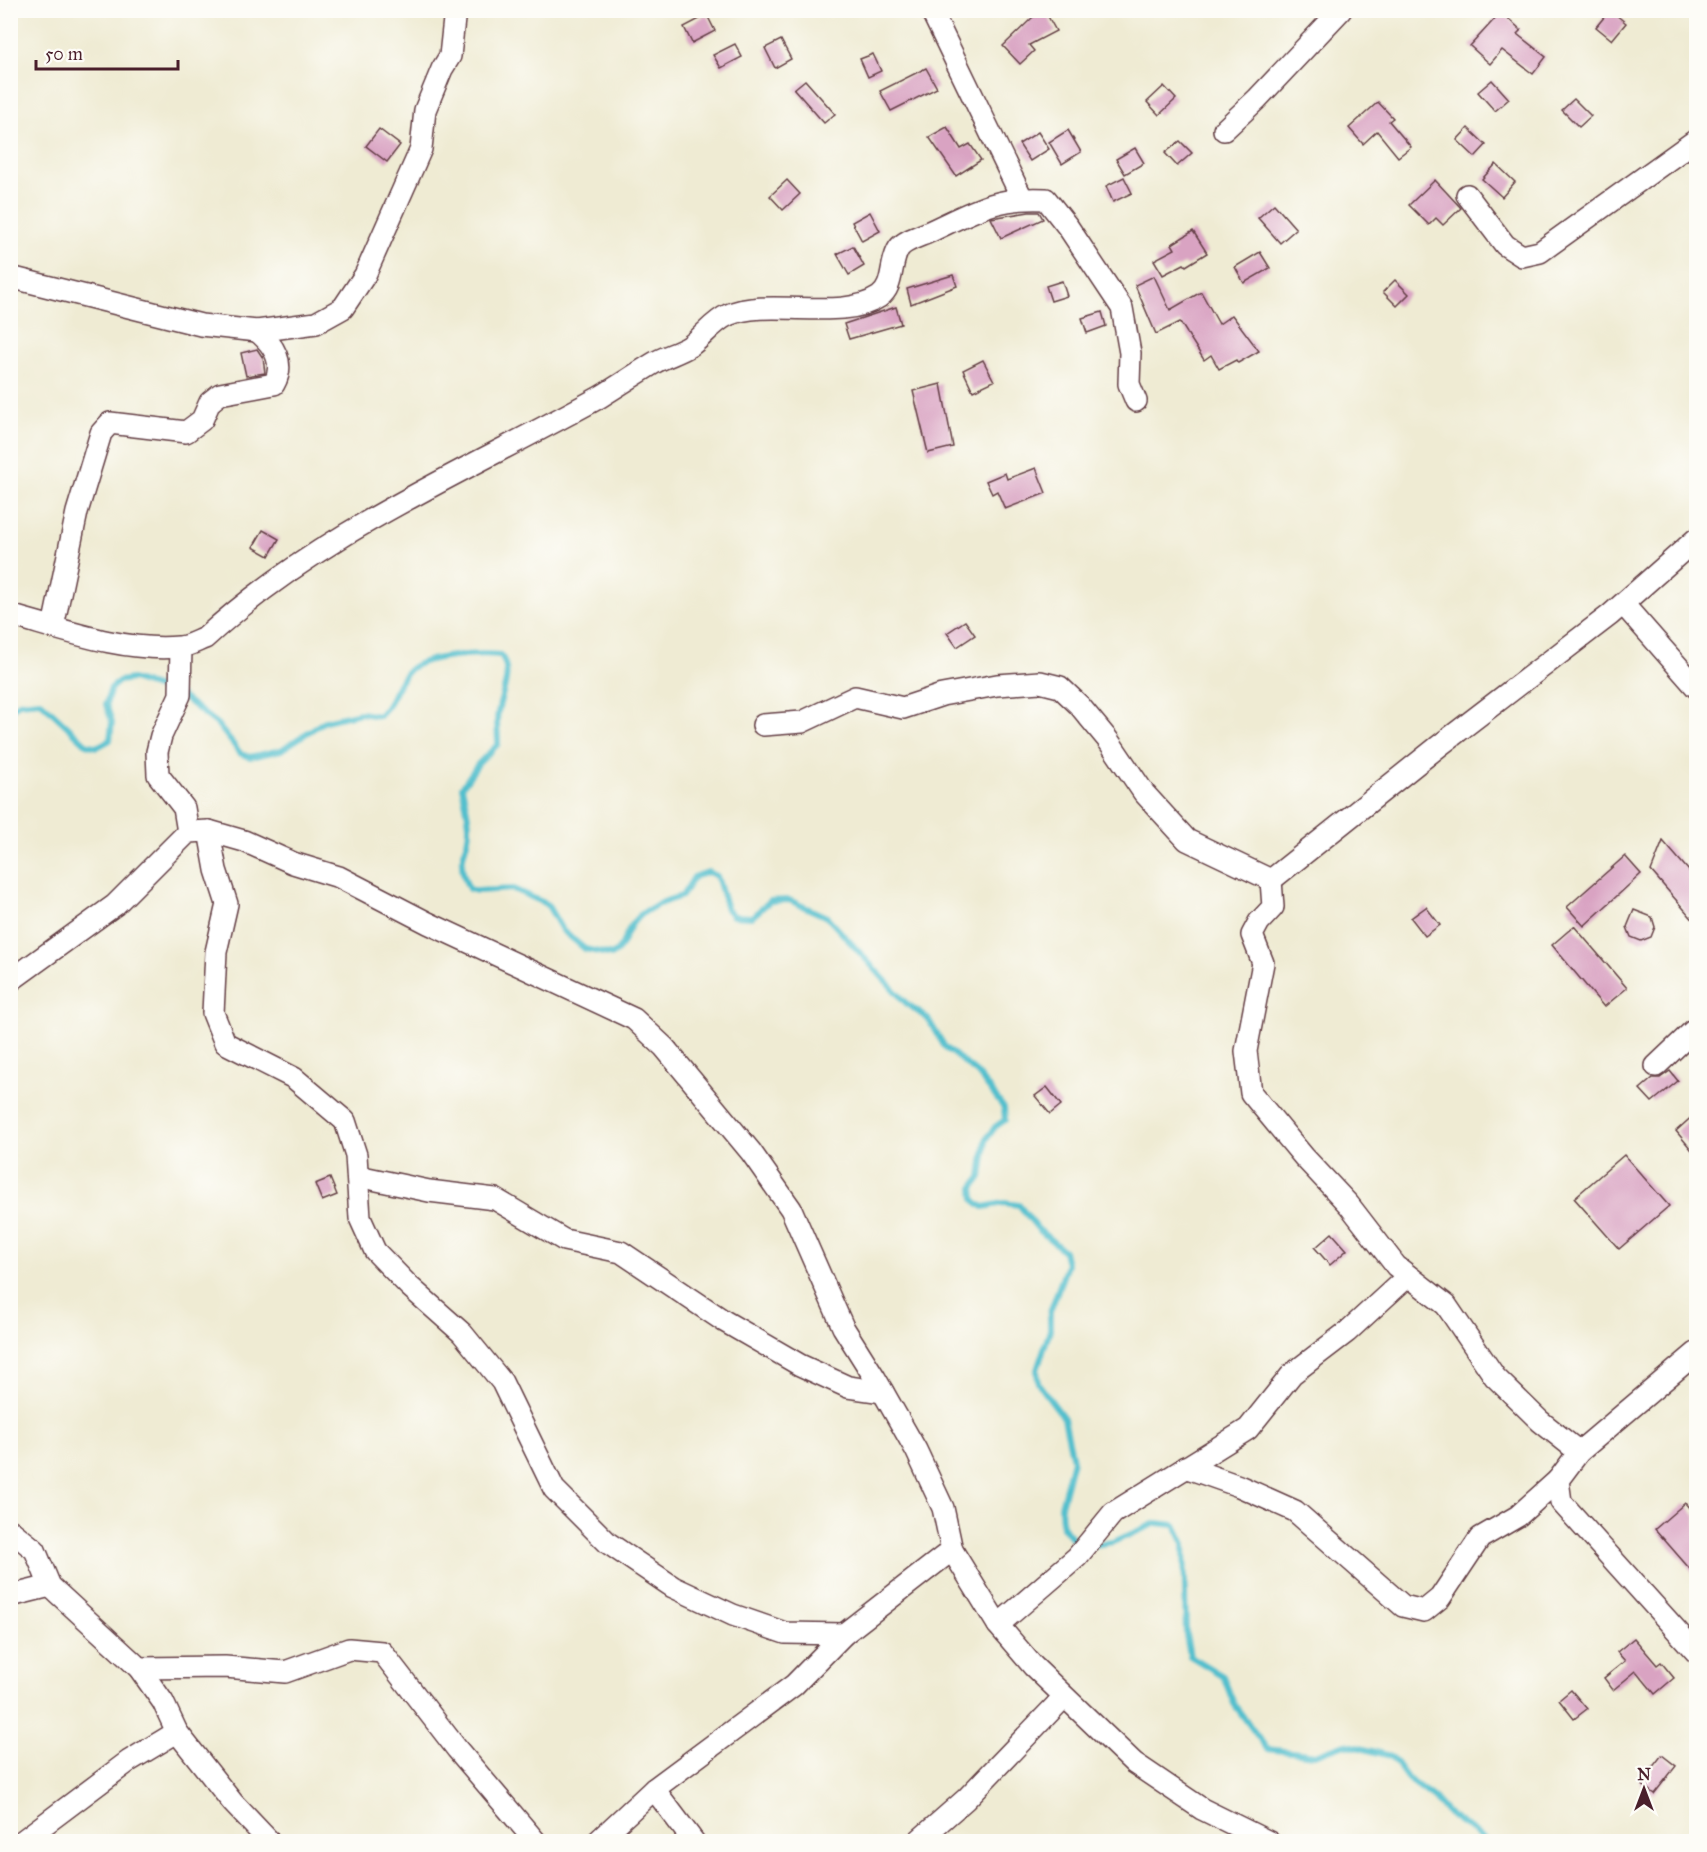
<svg xmlns="http://www.w3.org/2000/svg" width="1707" height="1852" viewBox="0 0 1707 1852" font-family="'IM FELL Great Primer',serif">
  <style>
    .lines { fill: none; stroke-linecap: round; stroke-linejoin: round }
    .stream { stroke: #53bfcd; stroke-width: 6 }
    .building { fill: #d9a3c2 }
    .minor-casing { stroke: #633e44; stroke-width: 24 }
    .minor { stroke: #fff; stroke-width: 21 }
  </style>
  <rect width="100%" height="100%" fill="#fdfcf7"/>
  <filter id="ink" filterUnits="userSpaceOnUse"><feTurbulence type="fractalNoise" baseFrequency=".0167" numOctaves="2"/><feDisplacementMap in="SourceGraphic" scale="12" xChannelSelector="R" yChannelSelector="G"/><feConvolveMatrix kernelMatrix="1 2 1 2 8 2 1 2 1" color-interpolation-filters="sRGB"/></filter>
  <filter id="wash" filterUnits="userSpaceOnUse"><feTurbulence type="fractalNoise" baseFrequency=".008" numOctaves="4" result="noise"/><feDisplacementMap in="SourceGraphic" scale="24" xChannelSelector="R" yChannelSelector="G"/><feGaussianBlur stdDeviation="1.35" result="paint"/><feColorMatrix in="noise" values="0 0 0 0 0 0 0 0 0 0 0 0 0 0 0 0 0 1.4 0 .05"/><feComposite in="paint" operator="in"/></filter>
  <g filter="url(#wash)">
    <rect width="100%" height="100%" fill="#efebd3"/>
    <g class="lines">
      <!-- stream -->
      <g class="stream">
        <path d="M 10,710 L 19,703 L 40,701 L 86,744 L 97,747 L 110,740 L 112,722 L 106,704 L 111,688 L 119,681 L 132,679 L 180,695 L 217,724 L 241,754 L 250,757 L 281,750 L 325,721 L 361,713 L 379,716 C 392,704 398,679 410,669 C 428,655 479,653 501,655 C 515,678 498,696 497,720 C 497,727 498,736 498,744 L 478,764 L 462,787 C 465,800 468,813 469,825 C 470,852 453,856 469,889 L 477,891 L 513,889 L 547,904 L 562,930 L 585,949 L 612,955 C 623,949 625,934 632,924 C 641,910 666,900 682,896 L 694,877 L 708,872 L 717,876 L 727,909 L 733,916 L 752,917 L 770,901 L 789,900 L 827,917 L 906,1003 L 928,1019 L 945,1047 L 978,1074 L 1004,1108 L 1005,1120 L 995,1127 L 986,1140 L 981,1177 L 973,1188 L 974,1200 L 983,1207 L 1004,1203 L 1019,1205 L 1038,1229 L 1064,1251 L 1067,1265 L 1050,1312 L 1050,1330 L 1037,1370 L 1038,1383 L 1064,1418 L 1073,1460 L 1061,1506 L 1062,1526 L 1075,1541 L 1084,1543"/>
        <path d="M 1094,1545 L 1113,1542 L 1156,1523 L 1175,1525 L 1184,1544 L 1186,1635 L 1190,1656 L 1223,1676 L 1234,1704 L 1267,1749 L 1315,1755 L 1345,1744 L 1391,1756 L 1407,1778 L 1434,1798 L 1447,1813 L 1488,1842"/>
      </g>
    </g>
    <g id="blocks">
      <!-- building -->
      <g class="building">
        <path d="M 1610,10 L 1626,23 L 1612,40 L 1596,27 Z"/>
        <path d="M 1045,11 L 1056,31 L 1029,45 L 1034,51 L 1020,64 L 1003,46 L 1033,17 Z"/>
        <path d="M 1501,12 L 1521,30 L 1517,34 L 1546,57 L 1533,74 L 1502,50 L 1490,64 L 1470,46 Z"/>
        <path d="M 707,15 L 715,31 L 692,43 L 684,27 Z"/>
        <path d="M 781,40 L 791,59 L 775,68 L 765,48 Z"/>
        <path d="M 735,44 L 742,57 L 721,68 L 713,55 Z"/>
        <path d="M 873,54 L 881,71 L 868,77 L 860,59 Z"/>
        <path d="M 926,68 L 937,88 L 891,111 L 880,91 Z"/>
        <path d="M 805,80 L 835,114 L 824,123 L 794,89 Z"/>
        <path d="M 1492,80 L 1509,99 L 1495,111 L 1478,92 Z"/>
        <path d="M 1164,86 L 1176,99 L 1159,115 L 1147,102 Z"/>
        <path d="M 1574,99 L 1591,116 L 1579,127 L 1562,110 Z"/>
        <path d="M 1378,102 L 1393,118 L 1389,121 L 1411,147 L 1398,157 L 1377,131 L 1363,144 L 1349,128 Z"/>
        <path d="M 947,127 L 961,149 L 970,144 L 981,160 L 956,176 L 929,137 Z"/>
        <path d="M 1468,128 L 1486,145 L 1475,157 L 1457,140 Z"/>
        <path d="M 379,129 L 400,145 L 387,162 L 366,146 Z"/>
        <path d="M 1068,130 L 1081,152 L 1062,164 L 1049,142 Z"/>
        <path d="M 1038,132 L 1049,149 L 1030,161 L 1019,144 Z"/>
        <path d="M 1180,141 L 1192,153 L 1177,166 L 1165,153 Z"/>
        <path d="M 1135,148 L 1144,163 L 1125,174 L 1116,159 Z"/>
        <path d="M 1496,164 L 1515,182 L 1502,197 L 1482,179 Z"/>
        <path d="M 1124,177 L 1132,193 L 1113,202 L 1106,186 Z"/>
        <path d="M 787,180 L 800,194 L 783,210 L 770,196 Z"/>
        <path d="M 1435,180 L 1461,208 L 1443,225 L 1436,218 L 1429,225 L 1409,205 Z"/>
        <path d="M 1274,204 L 1296,229 L 1280,243 L 1258,218 Z"/>
        <path d="M 870,212 L 880,231 L 862,241 L 852,222 Z"/>
        <path d="M 1029,212 L 1039,212 L 1043,219 L 1001,238 L 991,218 Z"/>
        <path d="M 1193,231 L 1207,253 L 1186,266 L 1184,264 L 1163,275 L 1154,260 L 1175,249 L 1172,244 Z"/>
        <path d="M 853,246 L 864,266 L 849,275 L 837,254 Z"/>
        <path d="M 1260,252 L 1270,268 L 1244,283 L 1235,267 Z"/>
        <path d="M 953,275 L 957,286 L 911,304 L 907,289 Z"/>
        <path d="M 1154,276 L 1170,310 L 1201,292 L 1219,324 L 1232,315 L 1259,351 L 1238,363 L 1236,360 L 1219,369 L 1211,355 L 1204,360 L 1180,322 L 1156,334 L 1135,285 Z"/>
        <path d="M 1395,280 L 1409,294 L 1397,306 L 1383,292 Z"/>
        <path d="M 1062,281 L 1067,296 L 1051,301 L 1046,286 Z"/>
        <path d="M 896,307 L 901,324 L 849,339 L 844,324 Z"/>
        <path d="M 1102,312 L 1106,326 L 1087,333 L 1082,318 Z"/>
        <path d="M 257,349 L 263,358 L 265,373 L 246,376 L 241,353 Z"/>
        <path d="M 983,360 L 994,381 L 973,391 L 963,370 Z"/>
        <path d="M 941,384 L 953,447 L 928,453 L 913,391 Z"/>
        <path d="M 1036,468 L 1046,493 L 1005,509 L 997,491 L 992,494 L 986,481 L 1005,473 L 1007,479 Z"/>
        <path d="M 263,530 L 279,539 L 269,556 L 253,547 Z"/>
        <path d="M 965,621 L 975,635 L 957,647 L 947,633 Z"/>
        <path d="M 1663,841 L 1696,879 L 1696,923 L 1651,871 Z"/>
        <path d="M 1625,856 L 1641,874 L 1584,926 L 1567,907 Z"/>
        <path d="M 1426,907 L 1440,925 L 1425,936 L 1411,918 Z"/>
        <path d="M 1634,910 L 1652,917 L 1655,927 L 1651,937 L 1641,941 L 1631,937 L 1627,927 Z"/>
        <path d="M 1574,926 L 1627,988 L 1604,1007 L 1552,945 Z"/>
        <path d="M 1670,1071 L 1678,1081 L 1652,1102 L 1640,1089 L 1653,1078 L 1660,1078 Z"/>
        <path d="M 1047,1087 L 1061,1105 L 1050,1114 L 1035,1096 Z"/>
        <path d="M 1696,1113 L 1696,1155 L 1676,1131 Z"/>
        <path d="M 1624,1155 L 1669,1206 L 1619,1249 L 1574,1198 Z"/>
        <path d="M 330,1178 L 337,1195 L 322,1201 L 315,1184 Z"/>
        <path d="M 1332,1233 L 1347,1250 L 1330,1265 L 1315,1248 Z"/>
        <path d="M 1685,1503 L 1696,1516 L 1696,1576 L 1655,1529 Z"/>
        <path d="M 1634,1638 L 1657,1665 L 1661,1662 L 1674,1678 L 1655,1694 L 1636,1671 L 1613,1690 L 1604,1678 L 1625,1661 L 1617,1652 Z"/>
        <path d="M 1571,1690 L 1587,1709 L 1574,1719 L 1559,1700 Z"/>
        <path d="M 1662,1755 L 1676,1766 L 1654,1794 L 1640,1783 Z"/>
      </g>
    </g>
  </g>
  <g filter="url(#ink)">
    <use href="#blocks" fill-opacity="0" stroke="#633e44" stroke-width="1.5"/>
    <g class="lines">
      <!-- minor casing -->
      <g class="minor-casing">
        <g id="minor">
          <path d="M 931,10 L 1022,198"/>
          <path d="M 1224,130 L 1257,99 L 1341,10"/>
          <path d="M 1467,195 L 1505,245 L 1522,256 L 1540,252 L 1696,140"/>
          <path d="M 10,277 L 201,325 L 257,331 L 316,323 L 343,308 L 365,275 L 421,149 L 425,110 L 442,69 L 450,56 L 455,10"/>
          <path d="M 1624,605 L 1696,687"/>
          <path d="M 10,615 C 64,630 123,652 179,647 C 187,647 197,641 205,638 C 320,532 465,472 600,397 C 618,386 636,374 654,363 C 666,356 679,353 690,346 C 703,337 714,321 728,315 C 767,297 842,322 879,297 C 895,286 889,263 899,248 C 905,240 921,236 929,232 C 972,212 996,196 1046,199 L 1068,227 L 1122,308 L 1130,353 L 1129,384 L 1136,401"/>
          <path d="M 53,627 L 77,512 L 101,433 L 110,423 L 186,432 L 202,420 L 210,402 L 220,394 L 274,384 C 286,363 273,344 257,331"/>
          <path d="M 181,647 L 180,695 L 161,736 L 157,752 L 158,775 L 184,808 L 188,832"/>
          <path d="M 763,725 L 802,722 L 855,697 L 903,708 L 942,695 L 997,685 L 1040,682 L 1060,687 L 1079,705 L 1108,740 L 1144,793 L 1187,840 L 1271,880"/>
          <path d="M 209,831 L 216,870 L 227,904 L 216,952 L 213,1013 L 225,1043 L 294,1078 L 345,1121 L 356,1155 L 360,1218 L 375,1251 L 409,1286 L 462,1333 L 502,1382 L 554,1489 L 608,1543 L 673,1587 L 733,1615 L 785,1633 L 844,1634"/>
          <path d="M 1271,880 L 1273,907 L 1259,922 L 1252,935 L 1263,963 L 1246,1051 L 1251,1093 L 1304,1157 L 1349,1205 L 1396,1266 L 1446,1305 L 1495,1377 L 1540,1421 L 1579,1452"/>
          <path d="M 1271,880 L 1439,746 L 1610,615 L 1696,539"/>
          <path d="M 10,981 L 115,905 L 188,832 L 209,831 L 244,841 L 293,863 L 339,877 L 428,923 L 634,1019 L 664,1047 L 751,1152 L 791,1209 L 843,1327 L 875,1378 L 916,1450 L 943,1508 L 952,1550 L 998,1625 L 1033,1666 L 1134,1763 L 1202,1809 L 1269,1842"/>
          <path d="M 1656,1066 L 1696,1028"/>
          <path d="M 358,1176 L 429,1191 L 495,1199 L 564,1240 L 621,1252 L 724,1321 L 800,1365 L 848,1387 L 883,1392"/>
          <path d="M 1696,1353 L 1579,1452 L 1558,1480 L 1561,1502 L 1696,1652"/>
          <path d="M 1185,1467 L 1239,1486 L 1295,1511 L 1403,1606 L 1424,1611 L 1440,1598 L 1480,1538 L 1518,1516 L 1558,1480"/>
          <path d="M 10,1530 L 35,1550 L 50,1586 L 139,1668 L 163,1702 L 177,1732 L 233,1803 L 270,1842"/>
          <path d="M 10,1596 L 50,1586"/>
          <path d="M 998,1625 L 1077,1557 L 1113,1513 L 1248,1429 L 1292,1374 L 1347,1332 L 1408,1276"/>
          <path d="M 139,1668 L 225,1667 L 285,1672 L 349,1649 L 382,1652 L 457,1749 L 536,1842"/>
          <path d="M 654,1789 L 694,1842"/>
          <path d="M 21,1842 L 129,1761 L 177,1732"/>
          <path d="M 597,1842 L 654,1789 L 794,1685 L 844,1634 L 952,1550"/>
          <path d="M 917,1842 L 966,1799 L 1064,1697"/>
        </g>
      </g>
      <!-- minor -->
      <use href="#minor" class="minor"/>
    </g>
  </g>
  <!-- margin -->
  <rect width="1707" height="1852" fill="none" stroke="#fdfcf7" stroke-width="36"/>
  <!-- north arrow -->
  <g transform="translate(1644 1789)" stroke="#fdfcf7" stroke-width="4.5" paint-order="stroke">
  <path d="M0-4.5L10 22L0 15L-10 22Z" fill="#4a1f2b"/>
  <text y="-9" font-size="16" font-weight="bold" text-anchor="middle" fill="#4a1f2b">N</text>
  </g>
  <!-- scale -->
  <path d="M36 60v9h142v-9" fill="none" stroke="#4a1f2b" stroke-width="3"/>
  <text x="45" y="60" font-size="18" fill="#4a1f2b" stroke="#fdfcf7" stroke-width="4.5" paint-order="stroke">50 m</text>
</svg>
